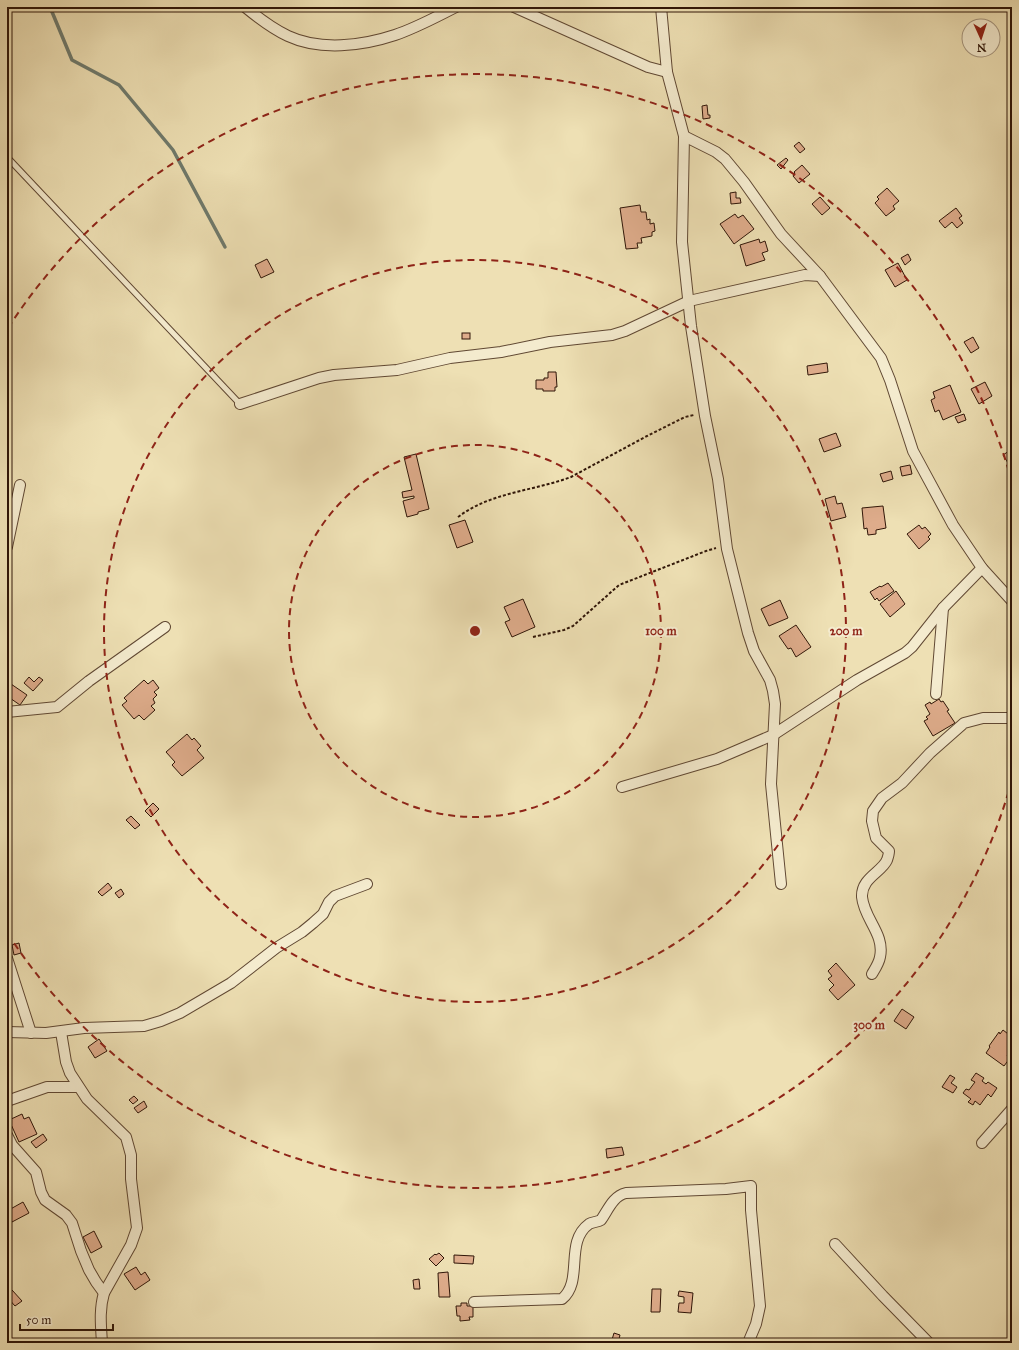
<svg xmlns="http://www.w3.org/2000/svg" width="1019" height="1350" viewBox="0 0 1019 1350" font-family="'IM FELL Great Primer',serif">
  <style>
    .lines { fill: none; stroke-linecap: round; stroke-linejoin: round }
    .stream { stroke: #6f7a6c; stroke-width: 3.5 }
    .building { fill: #deac8b; stroke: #301608 }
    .service-casing { stroke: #604833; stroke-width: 7 }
    .minor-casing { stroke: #604833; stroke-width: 12 }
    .path { stroke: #301608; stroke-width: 2; stroke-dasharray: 3 2; stroke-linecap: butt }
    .service { stroke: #f4ebce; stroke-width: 5 }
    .minor { stroke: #f4ebce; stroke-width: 10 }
    .ring { fill: none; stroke: #8f2418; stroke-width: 2; stroke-dasharray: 7 5 }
    .centre { fill: #8f2418; stroke: #f4ebce; stroke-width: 2 }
    .ring-label { font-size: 12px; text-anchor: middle; font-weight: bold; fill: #8f2418; stroke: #f4ebce; stroke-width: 4; stroke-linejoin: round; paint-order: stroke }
  </style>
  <rect width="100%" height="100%" fill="#eee0b4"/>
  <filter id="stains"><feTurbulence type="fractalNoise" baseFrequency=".005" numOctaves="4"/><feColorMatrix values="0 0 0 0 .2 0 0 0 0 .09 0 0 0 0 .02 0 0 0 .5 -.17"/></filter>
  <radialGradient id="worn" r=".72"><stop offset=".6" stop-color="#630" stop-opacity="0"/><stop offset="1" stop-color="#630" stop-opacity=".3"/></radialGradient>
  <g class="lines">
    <!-- stream -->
    <path class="stream" d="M 50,7 L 72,60 L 119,85 L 173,150 L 225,247"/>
  </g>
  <!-- building -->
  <g class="building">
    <path d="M 707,105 L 708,115 L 710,115 L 710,118 L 703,119 L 702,106 Z"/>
    <path d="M 799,142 L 805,149 L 800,153 L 794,146 Z"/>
    <path d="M 786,158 L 788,160 L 781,169 L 777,165 Z"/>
    <path d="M 802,165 L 810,174 L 799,183 L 793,176 L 795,173 L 794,172 Z"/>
    <path d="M 887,188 L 899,201 L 893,206 L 895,209 L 886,216 L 875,203 L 879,199 L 877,197 Z"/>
    <path d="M 736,192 L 736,198 L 740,198 L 741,203 L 731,204 L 730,193 Z"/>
    <path d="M 820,197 L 830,208 L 822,215 L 812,204 Z"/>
    <path d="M 640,205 L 641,212 L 646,212 L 647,220 L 650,219 L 650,224 L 654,223 L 655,231 L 652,232 L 652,236 L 641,238 L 642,243 L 637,243 L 638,248 L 626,249 L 620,208 Z"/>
    <path d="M 956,208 L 962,216 L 959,218 L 963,223 L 957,228 L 952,222 L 945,228 L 939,221 Z"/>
    <path d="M 735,214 L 738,218 L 743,215 L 754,229 L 734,244 L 720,224 Z"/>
    <path d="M 759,239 L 760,243 L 765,241 L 768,251 L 762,253 L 765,260 L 746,266 L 740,245 Z"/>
    <path d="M 908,254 L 911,260 L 905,265 L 901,258 Z"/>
    <path d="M 267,259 L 274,272 L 261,278 L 255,265 Z"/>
    <path d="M 898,263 L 907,280 L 895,287 L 885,270 Z"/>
    <rect x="462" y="333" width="8" height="6"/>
    <path d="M 973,337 L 979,348 L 971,353 L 964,342 Z"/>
    <path d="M 827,363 L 828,372 L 808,375 L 807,366 Z"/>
    <path d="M 548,372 L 556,372 L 557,387 L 555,387 L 555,391 L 543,391 L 543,389 L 536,389 L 536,380 L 544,380 L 544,378 L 548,378 Z"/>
    <path d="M 985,382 L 992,396 L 979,404 L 971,389 Z"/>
    <path d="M 950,385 L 961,412 L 943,420 L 939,410 L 935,412 L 931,400 L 935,398 L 933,392 Z"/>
    <path d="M 964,414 L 966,420 L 958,423 L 955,417 Z"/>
    <path d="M 836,433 L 841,446 L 824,452 L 819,439 Z"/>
    <path d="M 1012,449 L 1012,461 L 1008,463 L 1003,455 Z"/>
    <path d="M 416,454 L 429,509 L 418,512 L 418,514 L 407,517 L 403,501 L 414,498 L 414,496 L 403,498 L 402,492 L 412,490 L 404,457 Z"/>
    <path d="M 910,465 L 912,474 L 902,476 L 900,467 Z"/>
    <path d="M 891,471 L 893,479 L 883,482 L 880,474 Z"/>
    <path d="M 835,496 L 837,504 L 842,503 L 846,517 L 831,521 L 825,499 Z"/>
    <path d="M 883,506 L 886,528 L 876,530 L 876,534 L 868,535 L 867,528 L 864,529 L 862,508 Z"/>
    <path d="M 465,520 L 473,542 L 457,548 L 449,525 Z"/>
    <path d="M 919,525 L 922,529 L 925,527 L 931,534 L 928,537 L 930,539 L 919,549 L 907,534 Z"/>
    <path d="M 888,583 L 894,591 L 879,601 L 877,598 L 875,600 L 870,592 L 880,586 L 881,587 Z"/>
    <path d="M 896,591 L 905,604 L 890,617 L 880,604 Z"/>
    <path d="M 523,599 L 535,627 L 512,637 L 505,622 L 510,620 L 504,607 Z"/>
    <path d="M 780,600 L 788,618 L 769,626 L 761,609 Z"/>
    <path d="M 796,625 L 811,647 L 796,657 L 791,648 L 788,649 L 779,636 Z"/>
    <path d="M 29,677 L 34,682 L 39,677 L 43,680 L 33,691 L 24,683 Z"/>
    <path d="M 144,680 L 148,684 L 153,680 L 159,688 L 154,692 L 157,695 L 153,699 L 155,703 L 151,706 L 155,710 L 144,720 L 139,715 L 134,719 L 122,705 L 127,701 L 124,698 Z"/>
    <path d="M 11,684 L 27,695 L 20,705 L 7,696 L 7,690 Z"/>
    <path d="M 939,699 L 941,702 L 943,701 L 949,710 L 947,711 L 955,723 L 933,736 L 924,721 L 928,719 L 926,717 L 930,714 L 925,705 L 930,702 L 931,704 Z"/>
    <path d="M 187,734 L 192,740 L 194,738 L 201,746 L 197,750 L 204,758 L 182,776 L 172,765 L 175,762 L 166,752 Z"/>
    <path d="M 153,803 L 159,809 L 151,817 L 145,811 Z"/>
    <path d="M 131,816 L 140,825 L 135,829 L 126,820 Z"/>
    <path d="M 108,883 L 112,888 L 102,896 L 98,892 Z"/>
    <path d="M 121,889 L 124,894 L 119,898 L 115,893 Z"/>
    <path d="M 19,943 L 21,953 L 14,955 L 12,945 Z"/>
    <path d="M 836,963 L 855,985 L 838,1000 L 829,990 L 834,985 L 828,979 L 832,976 L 828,971 Z"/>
    <path d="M 902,1009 L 914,1017 L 906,1029 L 894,1021 Z"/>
    <path d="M 1003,1030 L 1012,1037 L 1010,1041 L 1012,1042 L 1012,1049 L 1007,1056 L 1010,1058 L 1004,1066 L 986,1053 L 990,1047 L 989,1046 L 999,1032 L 1000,1034 Z"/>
    <path d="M 99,1039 L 107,1051 L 95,1058 L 88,1047 Z"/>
    <path d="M 976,1073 L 984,1078 L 982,1081 L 986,1084 L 988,1082 L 997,1088 L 991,1097 L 988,1094 L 980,1105 L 975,1101 L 973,1105 L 968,1102 L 971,1099 L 963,1093 L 966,1089 L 969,1090 L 975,1082 L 971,1080 Z"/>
    <path d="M 950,1075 L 955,1078 L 951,1083 L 957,1087 L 953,1093 L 942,1087 Z"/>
    <path d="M 134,1096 L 138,1100 L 133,1104 L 129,1100 Z"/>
    <path d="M 144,1101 L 147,1107 L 138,1113 L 134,1108 Z"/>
    <path d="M 22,1114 L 24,1119 L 29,1117 L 37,1134 L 19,1142 L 9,1120 Z"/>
    <path d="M 43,1134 L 47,1140 L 36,1148 L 31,1142 Z"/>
    <path d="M 622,1147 L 624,1155 L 607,1158 L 606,1149 Z"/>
    <path d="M 23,1202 L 29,1213 L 12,1222 L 7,1211 Z"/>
    <path d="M 94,1231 L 102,1247 L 91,1253 L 83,1237 Z"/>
    <path d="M 439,1253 L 444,1258 L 436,1266 L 429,1259 L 435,1254 L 436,1255 Z"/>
    <path d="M 454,1255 L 474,1256 L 473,1264 L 454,1263 Z"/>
    <path d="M 136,1267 L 141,1275 L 145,1272 L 150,1280 L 135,1290 L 124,1274 Z"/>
    <path d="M 448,1272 L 450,1297 L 439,1297 L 438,1273 Z"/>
    <path d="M 419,1279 L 420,1289 L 414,1289 L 413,1280 Z"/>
    <path d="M 652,1289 L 661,1289 L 660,1312 L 651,1312 Z"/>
    <path d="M 12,1290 L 22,1301 L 15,1306 L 7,1297 L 7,1295 Z"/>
    <path d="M 679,1291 L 693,1293 L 691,1313 L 678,1312 L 679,1303 L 684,1303 L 684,1297 L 678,1296 Z"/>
    <path d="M 461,1303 L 467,1303 L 467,1306 L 473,1306 L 473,1317 L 469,1317 L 470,1320 L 460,1321 L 460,1316 L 457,1316 L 456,1306 L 461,1306 Z"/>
    <path d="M 614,1333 L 620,1335 L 618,1343 L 611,1343 Z"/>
  </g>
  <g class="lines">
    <!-- service casing -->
    <g class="service-casing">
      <path id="service" d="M 7,157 L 240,404"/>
    </g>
    <!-- minor casing -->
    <g class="minor-casing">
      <g id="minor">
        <path d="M 245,7 C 256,16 275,30 288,36 C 320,51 362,46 395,35 C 416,28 436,17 456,7"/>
        <path d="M 514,7 L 648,67 L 667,72"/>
        <path d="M 661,7 L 667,72 L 684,136 L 682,242 L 691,326 L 705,416 L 718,479 L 727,549 L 748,633 L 754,651 L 770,680 L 773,691 L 775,704 L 771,784 L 781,884"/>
        <path d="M 684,136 L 716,152 L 725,159 L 744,182 L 781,234 L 820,276 L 881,358 L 890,380 L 913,451 L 953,525 L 982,568 L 1012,601"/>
        <path d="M 240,404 L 319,378 L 334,375 L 397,370 L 450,358 L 501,352 L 550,342 L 612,335 L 625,331 L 689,301 L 805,275 L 820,276"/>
        <path d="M 7,547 L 20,485"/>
        <path d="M 936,694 L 943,608"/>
        <path d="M 7,712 L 57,707 L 89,681 L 165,627"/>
        <path d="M 622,787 L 717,759 L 773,735 L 857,680 L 905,653 L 912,647 L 943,608 L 982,568"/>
        <path d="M 7,958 L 31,1033"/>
        <path d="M 872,974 C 875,969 879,963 880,957 C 885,934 864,919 862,897 C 861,878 882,872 887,860 C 888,857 889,853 889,851 L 876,838 L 872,821 L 873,811 L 882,798 L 902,783 L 930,753 L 964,723 L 983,718 L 1012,718"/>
        <path d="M 7,1032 L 46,1033 L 84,1028 L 144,1026 L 161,1021 L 180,1013 L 231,983 L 276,948 L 302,932 L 313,923 L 323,914 L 329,902 L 335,896 L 367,884"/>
        <path d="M 61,1032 L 66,1062 L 70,1073 L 87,1099 L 126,1137 L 131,1155 L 131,1179 L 137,1228 L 131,1245 L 104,1293 C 99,1310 101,1326 102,1343"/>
        <path d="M 7,1101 L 47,1087 L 78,1087"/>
        <path d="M 7,1135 L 12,1145 L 36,1172 L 41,1192 L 45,1200 L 66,1215 L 72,1223 L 81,1251 L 89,1270 L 96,1282 L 104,1293"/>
        <path d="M 982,1143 L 1012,1109"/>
        <path d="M 835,1244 L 883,1296 L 929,1343"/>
        <path d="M 474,1302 L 562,1299 C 584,1281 564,1242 589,1224 C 592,1222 598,1222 601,1220 C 608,1210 613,1196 626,1193 L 726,1189 L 751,1186 L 751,1210 L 760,1306 L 756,1324 L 748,1343"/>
      </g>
    </g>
    <!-- path -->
    <g class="path">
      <path d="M 458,517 C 491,492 534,491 571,477 L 647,436 L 685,417 L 694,415"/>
      <path d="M 533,637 L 564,630 L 573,626 L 619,585 L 706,551 L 716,548"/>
    </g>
    <!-- service -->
    <use href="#service" class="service"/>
    <!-- minor -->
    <use href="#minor" class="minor"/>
  </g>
  <!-- distance rings -->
  <g class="ring">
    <circle cx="475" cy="631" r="186"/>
    <circle cx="475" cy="631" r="371"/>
    <path d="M1012 780A557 557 0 0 1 8 934M8 328A557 557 0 0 1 1012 482"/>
  </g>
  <circle cx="475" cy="631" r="6" class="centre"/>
  <g class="ring-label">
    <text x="661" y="635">100 m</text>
    <text x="846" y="635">200 m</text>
    <text x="869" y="1029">300 m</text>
  </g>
  <!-- margin -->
  <rect width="1019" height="1350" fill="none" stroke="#eee0b4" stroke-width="24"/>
  <rect x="8" y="8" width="1003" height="1334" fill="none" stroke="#301608" stroke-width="2"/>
  <rect x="12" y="12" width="995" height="1326" fill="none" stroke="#301608"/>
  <!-- north arrow -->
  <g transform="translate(981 38) rotate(177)"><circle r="19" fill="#f4ebce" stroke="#a6967f"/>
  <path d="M0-3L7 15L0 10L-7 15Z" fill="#8f2418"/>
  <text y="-6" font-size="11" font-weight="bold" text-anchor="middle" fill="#301608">N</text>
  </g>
  <!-- scale -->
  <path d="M20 1324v6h93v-6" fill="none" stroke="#301608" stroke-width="2"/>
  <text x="26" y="1324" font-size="12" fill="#301608" stroke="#f4ebce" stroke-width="3" paint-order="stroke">50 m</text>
  <rect width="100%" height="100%" filter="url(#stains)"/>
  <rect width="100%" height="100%" fill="url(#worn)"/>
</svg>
